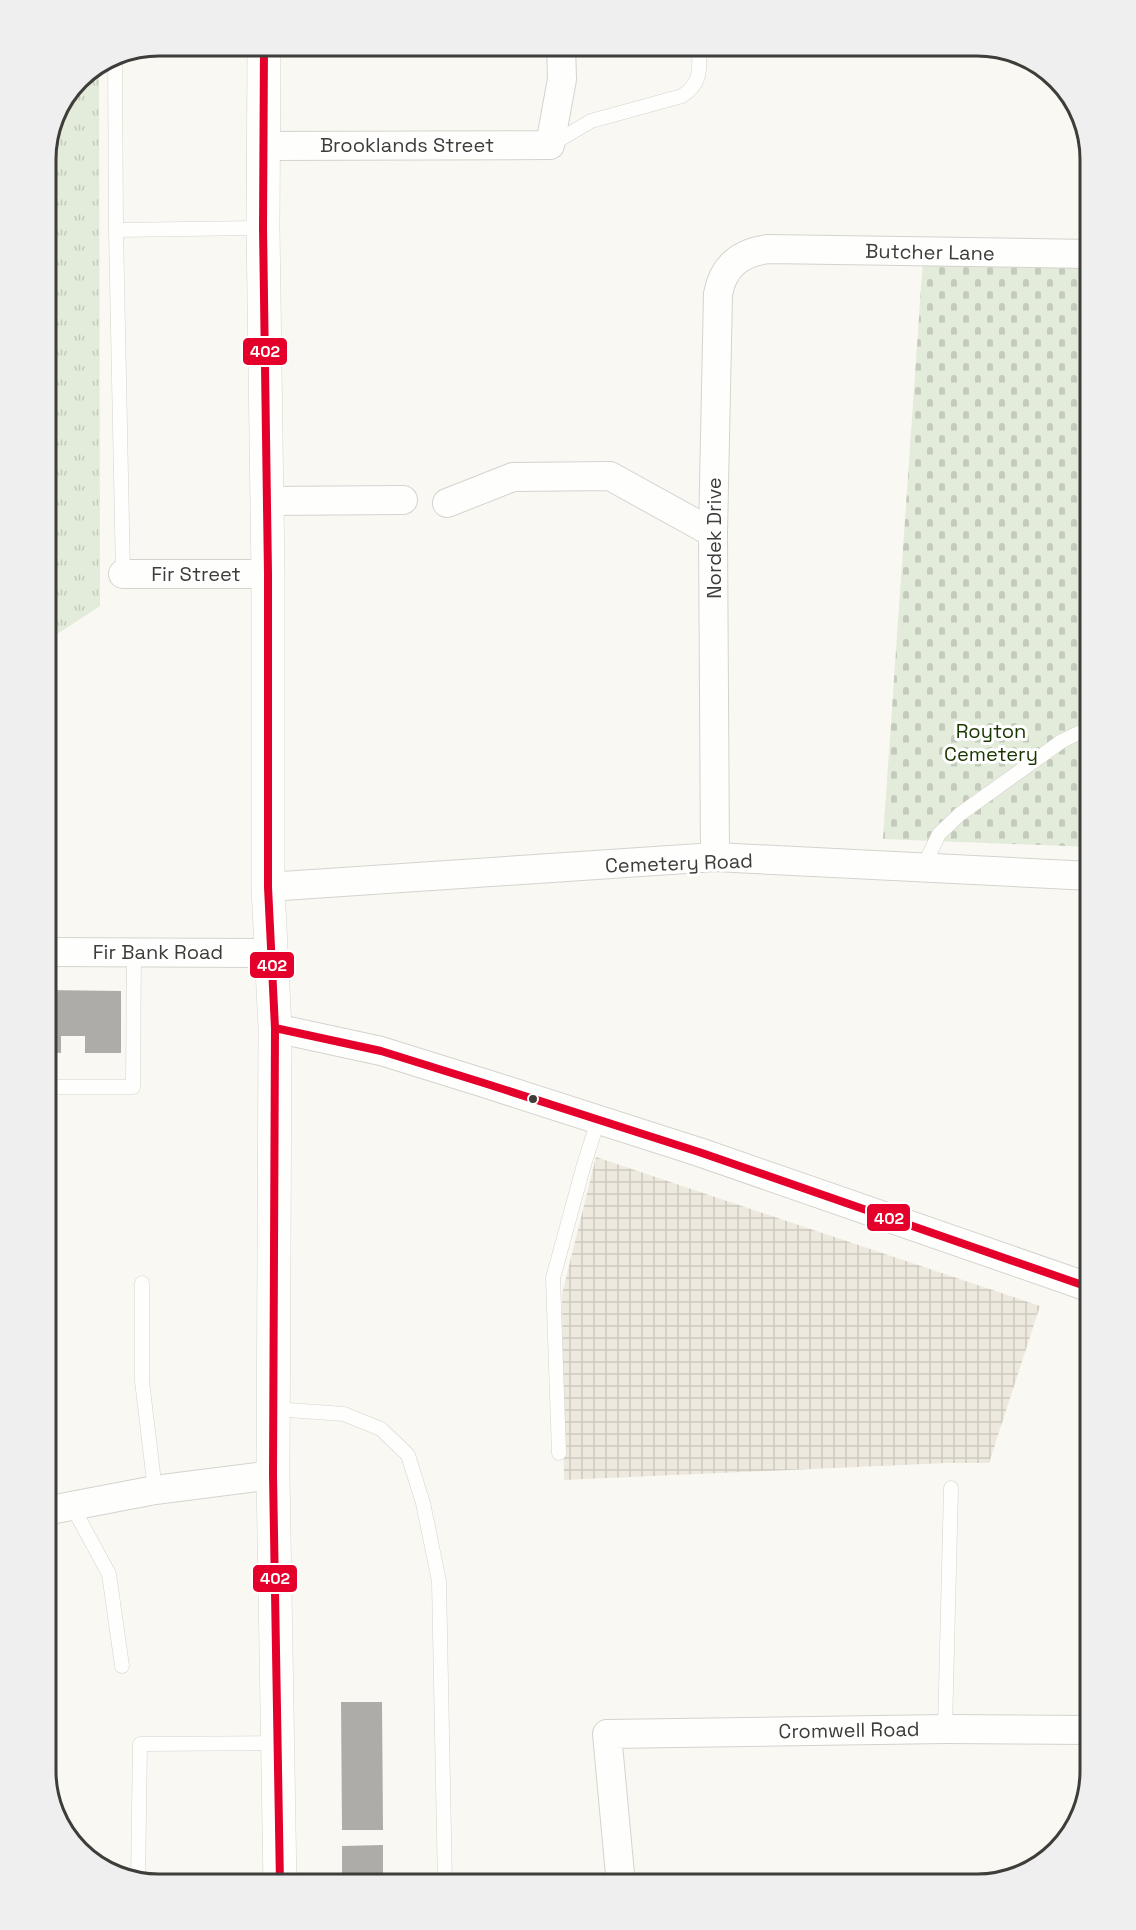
<svg xmlns="http://www.w3.org/2000/svg" width="1136" height="1930" viewBox="0 0 1136 1930" font-family="'Space Grotesk',sans-serif">
  <style>
    .industrial { fill: url(#industrial-grid) }
    .cemetery { fill: url(#cemetery-stones) }
    .park { fill: url(#park-tufts) }
    .building { fill: #aeaca8 }
    .lines { fill: none; stroke-linecap: round; stroke-linejoin: round }
    .lane-casing { stroke: #d5d3ce; stroke-width: 15 }
    .street-casing { stroke: #d5d3ce; stroke-width: 30 }
    .primary-casing { stroke: #d5d3ce; stroke-width: 34 }
    .lane { stroke: #fefefd; stroke-width: 14 }
    .street { stroke: #fefefd; stroke-width: 28 }
    .primary { stroke: #fefefd; stroke-width: 33 }
    .bus-1-casing { stroke: #fff; stroke-width: 12 }
    .bus-1 { stroke: #e4002b; stroke-width: 8 }
    .bus-dot { fill: #3e3d39; stroke: #fff; stroke-width: 2 }
    .labels { text-anchor: middle; stroke-width: 6; stroke-linejoin: round; paint-order: stroke }
    .street-label { font-size: 20px; fill: #3e3d39; stroke: #fff }
    .park-label { font-size: 20px; fill: #193600; stroke: #fff }
    .rim { fill: none; stroke: #3e3d39; stroke-width: 3 }
    .line-badge { stroke: #fff; stroke-width: 2 }
    .badge-label { font-size: 16px; text-anchor: middle; font-weight: bold; fill: #fff }
  </style>
  <defs>
    <pattern id="industrial-grid" width="8" height="8" patternUnits="userSpaceOnUse" patternTransform="scale(1.5)"><rect width="8" height="8" fill="#eee9de"/><path d="M0 4h8M4 0v8" fill="none" stroke="#cdc9bf"/></pattern>
    <pattern id="cemetery-stones" width="16" height="16" patternUnits="userSpaceOnUse" patternTransform="scale(1.5)"><rect width="16" height="16" fill="#e3ebda"/><path d="M2 7V4a2 2 0 0 1 4 0v3zM10 15v-3a2 2 0 0 1 4 0v3z" fill="#c4cabc"/></pattern>
    <pattern id="park-tufts" width="24" height="20" patternUnits="userSpaceOnUse" patternTransform="scale(1.5)"><rect width="24" height="20" fill="#e3ebda"/><path d="M3 7l-1-3M5 7V3M7 7l1-3M15 17l-1-3M17 17v-4M19 17l1-3" fill="none" stroke="#c4cabc"/></pattern>
  </defs>
  <rect width="100%" height="100%" fill="#faf8f2"/>
  <!-- industrial -->
  <path class="industrial" d="M 596,1157 L 1040,1306 L 989,1463 L 946,1463 L 564,1480 L 562,1294 Z"/>
  <!-- cemetery -->
  <path class="cemetery" d="M 923,259 L 1091,263 L 1091,847 L 883,839 Z"/>
  <!-- park -->
  <path class="park" d="M 99,64 L 100,606 L 45,642 L 45,151 L 78,78 Z"/>
  <!-- building -->
  <g class="building">
    <path d="M 45,990 L 121,991 L 121,1053 L 85,1053 L 85,1036 L 61,1036 L 61,1053 L 45,1052 Z"/>
    <path d="M 45,1178 L 55,1178 L 54,1236 L 45,1236 Z"/>
    <path d="M 341,1702 L 382,1702 L 383,1830 L 342,1830 Z"/>
    <path d="M 383,1845 L 383,1885 L 342,1885 L 342,1846 Z"/>
  </g>
  <g class="lines">
    <!-- lane casing -->
    <g class="lane-casing">
      <g id="lane">
        <path d="M 115,53 L 116,230 L 123,574"/>
        <path d="M 552,144 L 591,121 L 682,96 C 703,82 699,69 699,45"/>
        <path d="M 116,230 L 263,228"/>
        <path d="M 923,868 L 939,834 L 960,814 L 1062,741 L 1091,727"/>
        <path d="M 45,1087 L 133,1087 L 134,952"/>
        <path d="M 142,1283 L 142,1381 L 155,1490"/>
        <path d="M 274,1409 L 344,1414 L 381,1429 L 408,1455 L 423,1503 L 439,1581 L 445,1885"/>
        <path d="M 559,1453 L 553,1278 L 583,1168 L 598,1120"/>
        <path d="M 72,1506 L 109,1574 L 122,1666"/>
        <path d="M 945,1729 L 951,1488"/>
        <path d="M 138,1880 L 140,1744 L 277,1743"/>
      </g>
    </g>
    <!-- street casing -->
    <g class="street-casing">
      <g id="street">
        <path d="M 265,146 L 550,145 L 562,79 L 561,45"/>
        <path d="M 267,501 L 403,500"/>
        <path d="M 447,503 L 513,477 L 610,476 L 713,533"/>
        <path d="M 123,574 L 268,574"/>
        <path d="M 715,857 L 713,533 L 718,294 C 723,266 741,252 769,249 L 1091,254"/>
        <path d="M 268,887 L 715,857 L 1091,876"/>
        <path d="M 45,952 L 271,953"/>
        <path d="M 275,1028 L 381,1051 L 487,1084 L 699,1152 L 1091,1288"/>
        <path d="M 45,1511 L 155,1490 L 273,1475"/>
        <path d="M 621,1885 L 607,1734 L 945,1729 L 1091,1730"/>
      </g>
    </g>
    <!-- primary casing -->
    <g class="primary-casing">
      <path id="primary" d="M 264,45 L 263,228 L 268,574 L 268,887 L 275,1028 L 273,1475 L 280,1885"/>
    </g>
    <!-- lane -->
    <use href="#lane" class="lane"/>
    <!-- street -->
    <use href="#street" class="street"/>
    <!-- primary -->
    <use href="#primary" class="primary"/>
    <!-- bus-1 casing -->
    <g class="bus-1-casing">
      <g id="bus-1">
        <path d="M 264,45 L 263,228 L 268,574 L 268,887 L 275,1028 L 273,1475 L 280,1885"/>
        <path d="M 275,1028 L 381,1051 L 487,1084 L 699,1152 L 1091,1288"/>
      </g>
    </g>
    <!-- bus-1 -->
    <use href="#bus-1" class="bus-1"/>
  </g>
  <!-- markers -->
  <circle class="bus-dot" cx="533" cy="1099" r="5"/>
  <g class="labels">
    <!-- street labels -->
    <g class="street-label">
      <text x="407" y="152">Brooklands Street</text>
      <text transform="translate(930 252) rotate(1)" y="7">Butcher Lane</text>
      <text transform="translate(714 538) rotate(-90)" y="7">Nordek Drive</text>
      <text x="196" y="581">Fir Street</text>
      <text transform="translate(679 863) rotate(-2)" y="7">Cemetery Road</text>
      <text x="158" y="959">Fir Bank Road</text>
      <text transform="translate(849 1730) rotate(-1)" y="7">Cromwell Road</text>
    </g>
    <!-- park labels -->
    <g class="park-label">
      <text x="991" y="738">Royton<tspan x="991" dy="23">Cemetery</tspan></text>
    </g>
  </g>
  <!-- crop -->
  <path d="M0 0H1136V1930H0ZM159 56H977A103 103 0 0 1 1080 159V1771A103 103 0 0 1 977 1874H159A103 103 0 0 1 56 1771V159A103 103 0 0 1 159 56Z" fill="#f0efef" fill-rule="evenodd"/>
  <path class="rim" d="M159 56H977A103 103 0 0 1 1080 159V1771A103 103 0 0 1 977 1874H159A103 103 0 0 1 56 1771V159A103 103 0 0 1 159 56Z"/>
  <g class="line-badge">
    <rect x="242" y="337" width="46" height="29" rx="6" fill="#e4002b"/>
    <rect x="249" y="951" width="46" height="28" rx="6" fill="#e4002b"/>
    <rect x="866" y="1203" width="45" height="29" rx="6" fill="#e4002b"/>
    <rect x="252" y="1564" width="46" height="29" rx="6" fill="#e4002b"/>
  </g>
  <g class="badge-label">
    <text x="265" y="357">402</text>
    <text x="272" y="971">402</text>
    <text x="889" y="1224">402</text>
    <text x="275" y="1584">402</text>
  </g>
</svg>
